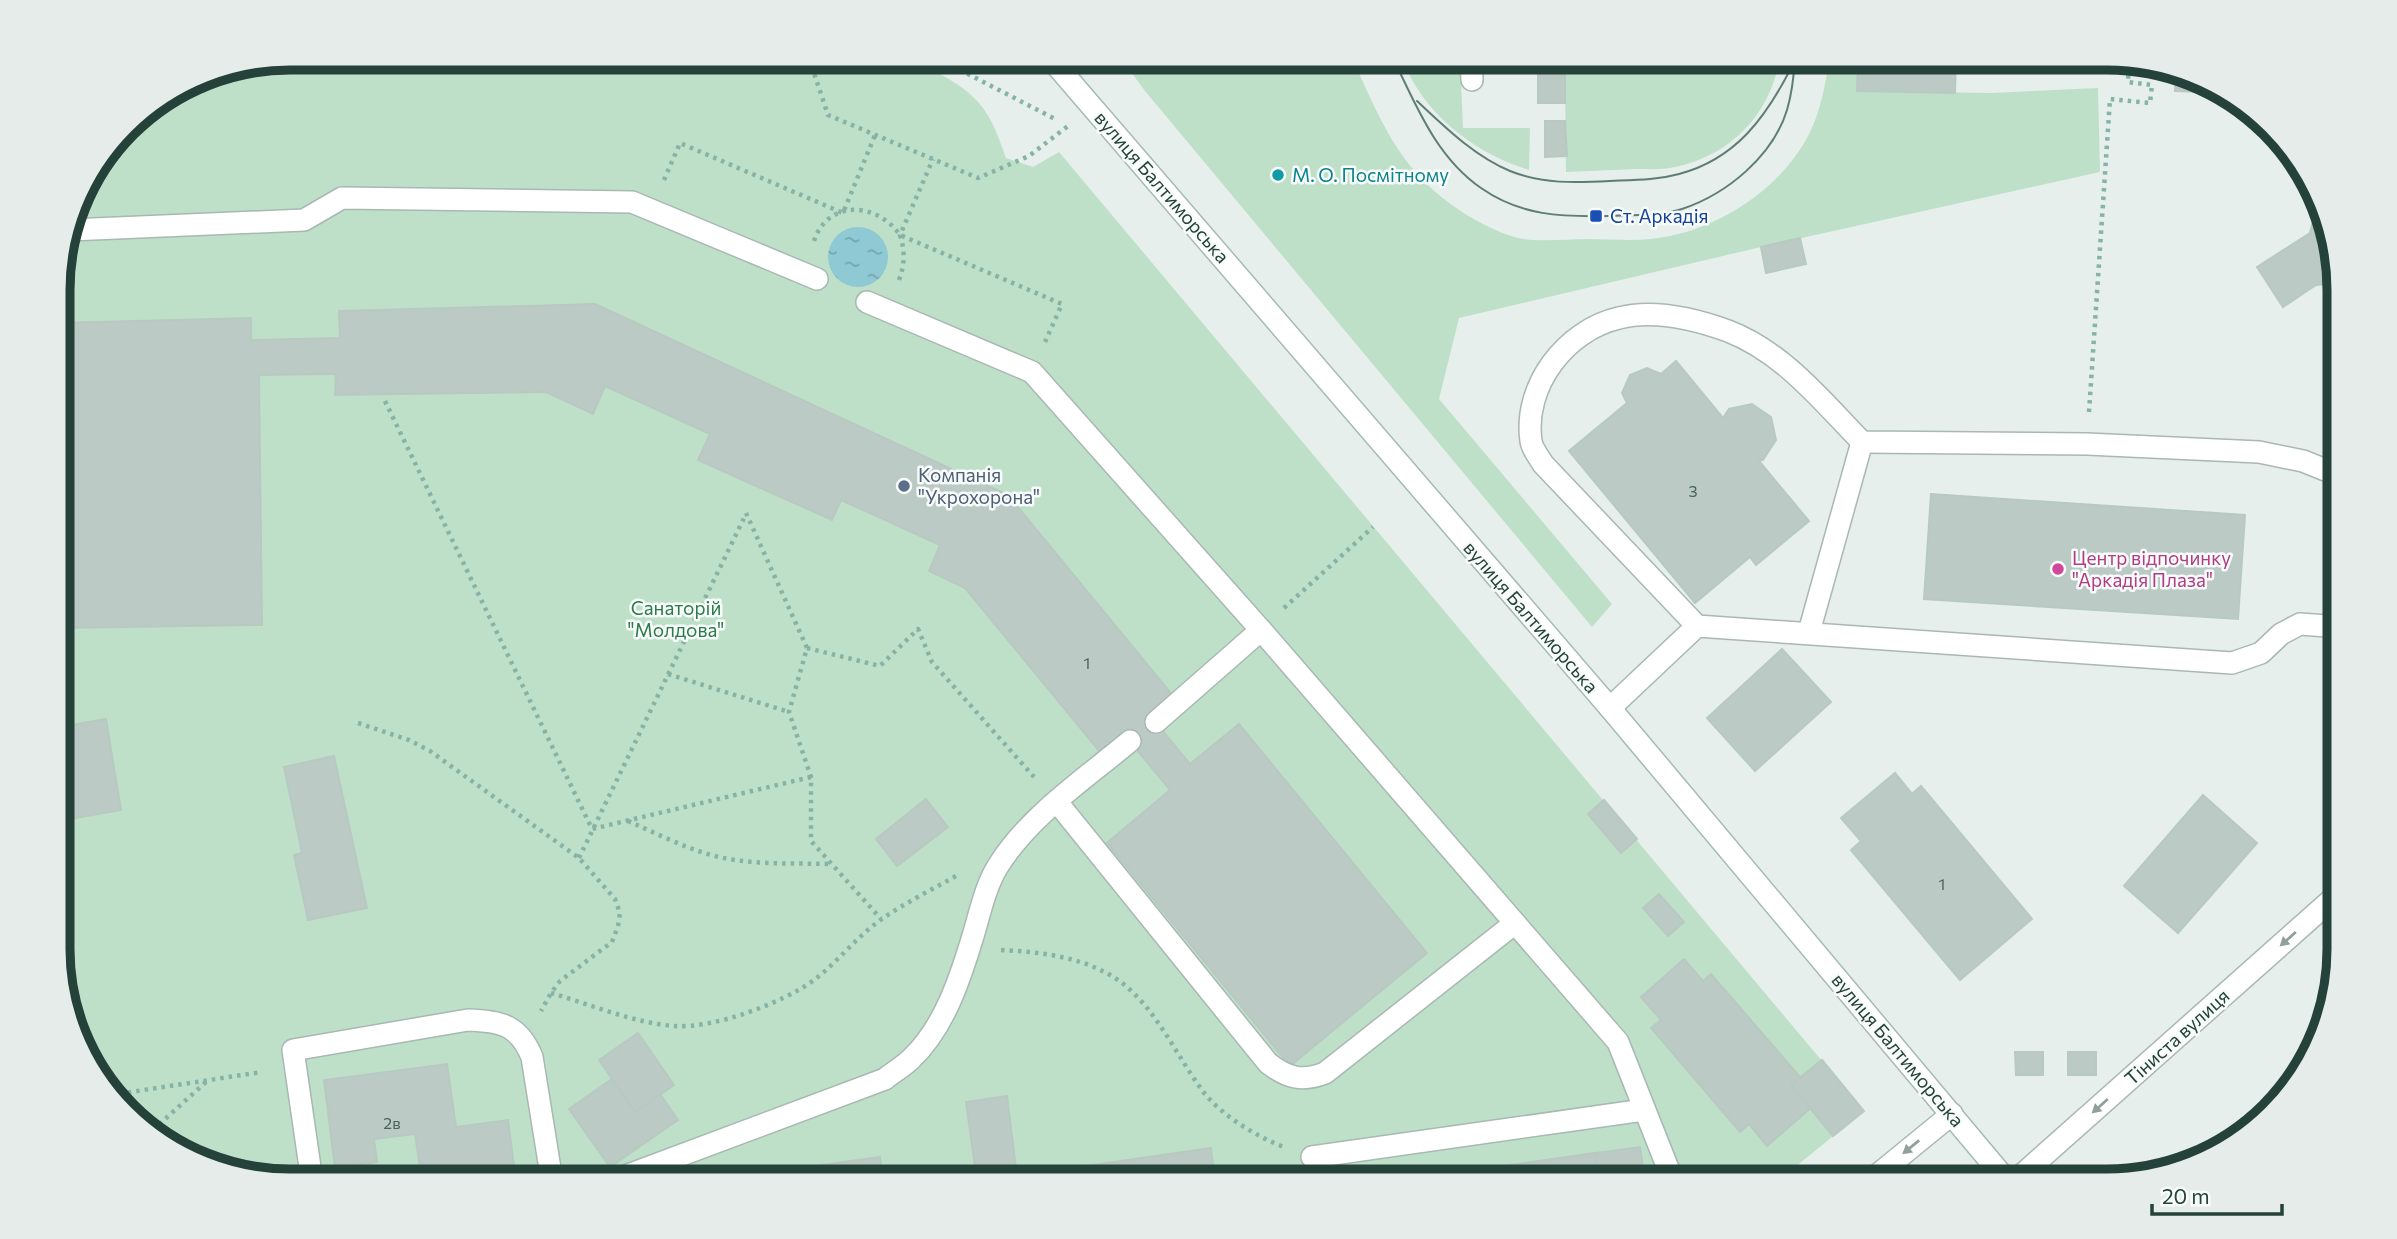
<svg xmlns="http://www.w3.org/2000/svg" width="2397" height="1239" viewBox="0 0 2397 1239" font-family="Commissioner,sans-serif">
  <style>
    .green { fill: #bfe0c8 }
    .water { fill: url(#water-ripples) }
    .building { fill: #bbcac4; stroke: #b8c9c2; stroke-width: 2 }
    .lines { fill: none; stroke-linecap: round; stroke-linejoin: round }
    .service-casing { stroke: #a8b8b2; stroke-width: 24 }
    .minor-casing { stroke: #a8b8b2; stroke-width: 24 }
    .tertiary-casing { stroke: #a8b8b2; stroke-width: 24 }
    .secondary-casing { stroke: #a4bbb3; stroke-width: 24 }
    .path { stroke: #86b3a5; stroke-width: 4.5; stroke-dasharray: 3.5 5; stroke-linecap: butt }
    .service { stroke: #fff; stroke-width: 21 }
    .minor { stroke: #fff; stroke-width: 21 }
    .tertiary { stroke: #fff; stroke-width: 21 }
    .secondary { stroke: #fff; stroke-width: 21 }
    .tram { stroke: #5f7d75; stroke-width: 2 }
    .oneway { fill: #92a09c }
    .culture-dot { fill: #0f9aa8; stroke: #f7fbf9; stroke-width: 2.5 }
    .transit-dot { fill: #1a4fb4; stroke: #f7fbf9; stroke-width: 2.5 }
    .service-dot { fill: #5c6f8a; stroke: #f7fbf9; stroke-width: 2.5 }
    .hotel-dot { fill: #d1479c; stroke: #f7fbf9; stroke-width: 2.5 }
    .labels { text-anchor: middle; stroke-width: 5; stroke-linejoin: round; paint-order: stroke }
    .number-label { font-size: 16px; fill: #4a645c }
    .culture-label { font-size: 19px; fill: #0d838f; stroke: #f7fbf9; text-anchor: start }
    .street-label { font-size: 19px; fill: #24423a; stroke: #f7fbf9 }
    .transit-label { font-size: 19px; fill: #164399; stroke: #f7fbf9; text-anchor: start }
    .service-label { font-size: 19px; fill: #4e5e75; stroke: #f7fbf9; text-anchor: start }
    .hotel-label { font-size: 19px; fill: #b23c85; stroke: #f7fbf9; text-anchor: start }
    .park-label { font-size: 19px; fill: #2d7a4b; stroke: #f7fbf9 }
    .rim { fill: none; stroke: #24423a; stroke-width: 9 }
  </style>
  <defs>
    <pattern id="water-ripples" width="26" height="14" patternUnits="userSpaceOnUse" patternTransform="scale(1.75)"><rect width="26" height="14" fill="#8ec9d4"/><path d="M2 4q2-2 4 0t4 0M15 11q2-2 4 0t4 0" fill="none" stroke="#74a5ad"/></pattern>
  </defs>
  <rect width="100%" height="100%" fill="#e6efeb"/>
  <!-- green -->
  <g class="green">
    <path d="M 290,58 L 892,58 C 922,63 959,80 979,103 C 993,119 999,139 1006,158 L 1033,167 L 1059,152 L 1864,1111 L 1778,1181 L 290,1181 L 188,1157 L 105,1090 L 60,980 L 58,274 L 82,188 L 137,116 L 201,75 Z"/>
    <path d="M 1125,58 L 1352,58 C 1379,116 1397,166 1452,205 C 1470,218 1502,236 1524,239 C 1544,242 1567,239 1587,239 C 1608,239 1630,241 1651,239 C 1714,233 1780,191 1809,134 C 1821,111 1825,84 1830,58 L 1858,58 L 1858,91 L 1991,93 L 2098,88 L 2100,172 L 1761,247 L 1459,318 L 1439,399 L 1612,604 L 1592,627 L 1145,91 L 1131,72 Z"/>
    <path d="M 1402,58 L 1460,58 L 1463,128 L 1530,128 L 1529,170 C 1474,153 1422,113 1402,58 Z"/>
    <path d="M 1538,58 L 1780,58 C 1770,114 1732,155 1675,167 C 1663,170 1649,169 1637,169 C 1613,170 1590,171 1566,172 L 1565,70 L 1538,70 Z"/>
  </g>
  <!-- water -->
  <circle class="water" cx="858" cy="257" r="30"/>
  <!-- building -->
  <g class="building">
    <path d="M 1858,58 L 1956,58 L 1955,93 L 1857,91 Z"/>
    <path d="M 1973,58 L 2047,58 L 2047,65 L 1973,64 Z"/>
    <rect x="1538" y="70" width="27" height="33"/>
    <path d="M 2176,74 L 2209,82 L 2215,86 L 2206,92 L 2175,91 Z"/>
    <path d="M 1545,121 L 1565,121 L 1567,156 L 1545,157 Z"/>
    <path d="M 2316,208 L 2337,260 L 2337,283 L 2316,285 L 2283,307 L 2257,267 L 2310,233 Z"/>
    <path d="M 1800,238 L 1806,264 L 1766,273 L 1761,247 Z"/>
    <path d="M 595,304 L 1008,495 L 1175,698 L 1151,717 L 1190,764 L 1239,724 L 1427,953 L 1290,1066 L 1107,843 L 1170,790 L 1123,733 L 1100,752 L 965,588 L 929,571 L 940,545 L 841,500 L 832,520 L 698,460 L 710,434 L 605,386 L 593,414 L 546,392 L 335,395 L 336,374 L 259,375 L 262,625 L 62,628 L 58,323 L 251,318 L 251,340 L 340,338 L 339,311 Z"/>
    <path d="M 1676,361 L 1723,418 L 1729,409 L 1752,404 L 1771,417 L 1776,440 L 1763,460 L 1759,461 L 1809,521 L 1756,565 L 1750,557 L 1695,603 L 1569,451 L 1627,403 L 1622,393 L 1630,375 L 1647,368 L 1661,374 Z"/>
    <path d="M 1931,494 L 2245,515 L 2238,619 L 1924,599 Z"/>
    <path d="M 1782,649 L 1831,702 L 1755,771 L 1707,718 Z"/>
    <path d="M 106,719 L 121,810 L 59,821 L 59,727 Z"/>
    <path d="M 334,756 L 367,908 L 308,920 L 294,855 L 302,853 L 284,767 Z"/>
    <path d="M 1895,773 L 1912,794 L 1921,786 L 2032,919 L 1960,980 L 1851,850 L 1861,841 L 1841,818 Z"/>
    <path d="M 2203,795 L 2257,843 L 2178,933 L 2124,886 Z"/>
    <path d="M 926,799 L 948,827 L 897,866 L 876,839 Z"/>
    <path d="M 1604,800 L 1637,839 L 1621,853 L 1588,814 Z"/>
    <path d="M 1659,894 L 1684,922 L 1668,936 L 1643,908 Z"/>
    <path d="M 1684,959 L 1703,981 L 1711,974 L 1800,1077 L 1791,1085 L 1811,1108 L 1767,1146 L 1749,1124 L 1740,1132 L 1651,1028 L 1661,1020 L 1641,997 Z"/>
    <path d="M 638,1033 L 674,1085 L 635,1112 L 599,1060 Z"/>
    <path d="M 2015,1052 L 2043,1052 L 2043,1075 L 2016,1075 Z"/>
    <rect x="2068" y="1052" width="28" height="23"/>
    <path d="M 1822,1060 L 1864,1111 L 1833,1136 L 1791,1085 Z"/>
    <path d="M 447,1064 L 456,1127 L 508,1120 L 516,1181 L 401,1181 L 401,1178 L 421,1175 L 415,1134 L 374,1139 L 377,1162 L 335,1168 L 324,1080 Z"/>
    <path d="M 612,1079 L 635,1112 L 660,1094 L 678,1120 L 610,1167 L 569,1109 Z"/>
    <path d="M 1007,1096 L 1017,1176 L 977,1181 L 966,1102 Z"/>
    <path d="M 1640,1147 L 1645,1181 L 1599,1181 L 1595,1153 Z"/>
    <path d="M 1211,1148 L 1215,1181 L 981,1181 L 1017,1176 Z"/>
    <path d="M 1595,1153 L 1599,1181 L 1398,1181 Z"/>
    <path d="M 880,1157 L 883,1181 L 772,1181 L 771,1172 Z"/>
  </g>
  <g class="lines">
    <!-- service casing -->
    <g class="service-casing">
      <g id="service">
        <path d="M 1471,58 L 1472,80"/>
        <path d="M 70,230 L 304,220 L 342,198 L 632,202 L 817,279"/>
        <path d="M 867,302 L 1032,372 L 1261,630 L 1618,1042 L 1673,1181"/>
        <path d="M 2338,475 L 2303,461 L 2259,452 L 2087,444 L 1862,442 C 1822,401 1783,352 1728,331 C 1695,319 1654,309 1619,318 C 1566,330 1523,386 1531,441 C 1532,449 1539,457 1543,464 L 1697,626 L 2232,663 L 2261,653 L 2281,634 L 2300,624 L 2327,626 L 2338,629"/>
        <path d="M 1809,632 L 1862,442"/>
        <path d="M 1610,708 L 1697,626"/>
        <path d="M 1156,722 L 1261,630"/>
        <path d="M 1057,802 L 1268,1063 C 1287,1078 1302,1082 1325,1073 L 1515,923"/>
        <path d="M 1312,1157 L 1644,1110"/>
        <path d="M 312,1181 L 293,1050 L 468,1020 C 501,1021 519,1025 532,1057 L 552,1181"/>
        <path d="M 612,1181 L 885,1079 C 893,1072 903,1067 911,1059 C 944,1028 960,979 973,936 C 980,913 985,887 998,866 C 1030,815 1085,779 1130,741"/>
      </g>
    </g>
    <!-- minor casing -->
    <g class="minor-casing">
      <path id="minor" d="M 2015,1181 L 2339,893"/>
    </g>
    <!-- tertiary casing -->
    <g class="tertiary-casing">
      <path id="tertiary" d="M 1870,1181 L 1952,1114"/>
    </g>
    <!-- secondary casing -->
    <g class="secondary-casing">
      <path id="secondary" d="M 1050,58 L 1610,708 L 2007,1181"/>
    </g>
    <!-- path -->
    <g class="path">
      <path d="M 809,58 L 828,115 L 978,178 L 1029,156 L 1068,126"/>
      <path d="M 937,58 L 1057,120"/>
      <path d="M 664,180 L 680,143 L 843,213 L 875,135"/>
      <path d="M 814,241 C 828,199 877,202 900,235 L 1062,304 L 1045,342"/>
      <path d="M 899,280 C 905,264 905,251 900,235 L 933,159"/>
      <path d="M 385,401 L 592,829 L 811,777"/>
      <path d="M 2089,412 L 2110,99 L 2150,103 L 2152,85 L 2128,82 L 2129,63"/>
      <path d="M 746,513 L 807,648 L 789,712 L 811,777 L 811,841 L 881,919"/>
      <path d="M 1284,608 L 1373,527"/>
      <path d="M 807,648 L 880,666 L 918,629 L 932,662 L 1034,777"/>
      <path d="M 668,674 L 789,712"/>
      <path d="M 358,723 L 409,740 L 430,751 L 579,858 L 615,899 L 620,913 L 618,926 L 612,942 L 560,981 L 551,993 L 541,1011"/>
      <path d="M 628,821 C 660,835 694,853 729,859 C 763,865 798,863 832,864"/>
      <path d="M 579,858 L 746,514"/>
      <path d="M 1001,950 C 1042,952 1084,957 1118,980 C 1155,1006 1176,1055 1202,1090 C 1219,1114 1257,1137 1284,1147"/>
      <path d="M 551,993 C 589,1004 634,1023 674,1026 C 713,1029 783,1003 814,980 C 838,962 857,936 882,919 C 905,903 931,890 956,876"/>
      <path d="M 111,1095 L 262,1072"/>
      <path d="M 153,1130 L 207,1081"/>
    </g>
    <!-- service -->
    <use href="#service" class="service"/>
    <!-- minor -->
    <use href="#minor" class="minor"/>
    <!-- tertiary -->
    <use href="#tertiary" class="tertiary"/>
    <!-- secondary -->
    <use href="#secondary" class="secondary"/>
    <!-- tram -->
    <g class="tram">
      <path d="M 1393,58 C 1416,105 1436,157 1481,188 C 1521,216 1562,217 1608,216 C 1631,215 1659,216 1682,209 C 1727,194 1773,156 1787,110 C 1792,93 1794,75 1795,58"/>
      <path d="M 1417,101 C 1445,127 1474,156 1510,171 C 1543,184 1575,183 1610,181 C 1633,180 1657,180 1679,174 C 1736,159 1766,117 1791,68"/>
    </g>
  </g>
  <!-- one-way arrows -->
  <defs><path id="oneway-solid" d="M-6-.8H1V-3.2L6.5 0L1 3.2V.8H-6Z" transform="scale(1.75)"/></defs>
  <g class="oneway">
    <use href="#oneway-solid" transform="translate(2288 939) rotate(138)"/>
    <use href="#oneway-solid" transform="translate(2100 1106) rotate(138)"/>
    <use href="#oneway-solid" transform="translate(1911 1147) rotate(141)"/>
  </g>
  <!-- markers -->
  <circle class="culture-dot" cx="1278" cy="175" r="7"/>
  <rect class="transit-dot" x="1589" y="209" width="14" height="14" rx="3.5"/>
  <circle class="service-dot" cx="904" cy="486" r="7"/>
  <circle class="hotel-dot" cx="2058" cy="569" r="7"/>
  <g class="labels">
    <!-- number labels -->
    <g class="number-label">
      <text x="1693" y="497">3</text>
      <text x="1087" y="669">1</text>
      <text x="1942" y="890">1</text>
      <text x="392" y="1129">2в</text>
    </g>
    <!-- culture labels -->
    <g class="culture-label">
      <text x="1292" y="182">М. О. Посмітному</text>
    </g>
    <!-- street labels -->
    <g class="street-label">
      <text transform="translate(1162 187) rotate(49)" y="7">вулиця Балтиморська</text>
      <text transform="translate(1531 617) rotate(49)" y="7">вулиця Балтиморська</text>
      <text transform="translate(2177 1037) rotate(-42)" y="7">Тіниста вулиця</text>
      <text transform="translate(1898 1050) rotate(50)" y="7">вулиця Балтиморська</text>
    </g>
    <!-- transit labels -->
    <g class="transit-label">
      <text x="1610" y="223">Ст. Аркадія</text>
    </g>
    <!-- service labels -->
    <g class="service-label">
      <text x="918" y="482">Компанія<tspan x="918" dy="22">"Укрохорона"</tspan></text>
    </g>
    <!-- hotel labels -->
    <g class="hotel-label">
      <text x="2072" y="565">Центр відпочинку<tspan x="2072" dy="22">"Аркадія Плаза"</tspan></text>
    </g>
    <!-- park labels -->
    <g class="park-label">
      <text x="676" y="615">Санаторій<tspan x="676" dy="22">"Молдова"</tspan></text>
    </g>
  </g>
  <!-- crop -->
  <path d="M0 0H2397V1239H0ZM290 70H2107A220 220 0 0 1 2327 290V949A220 220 0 0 1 2107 1169H290A220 220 0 0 1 70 949V290A220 220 0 0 1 290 70Z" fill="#e6ecea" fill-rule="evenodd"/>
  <path class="rim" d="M290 70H2107A220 220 0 0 1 2327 290V949A220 220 0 0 1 2107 1169H290A220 220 0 0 1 70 949V290A220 220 0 0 1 290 70Z"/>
  <!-- scale -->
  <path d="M2152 1204v10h130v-10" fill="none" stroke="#24423a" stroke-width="3.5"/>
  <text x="2162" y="1204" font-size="21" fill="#24423a" stroke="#f7fbf9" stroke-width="5" paint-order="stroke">20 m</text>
</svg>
